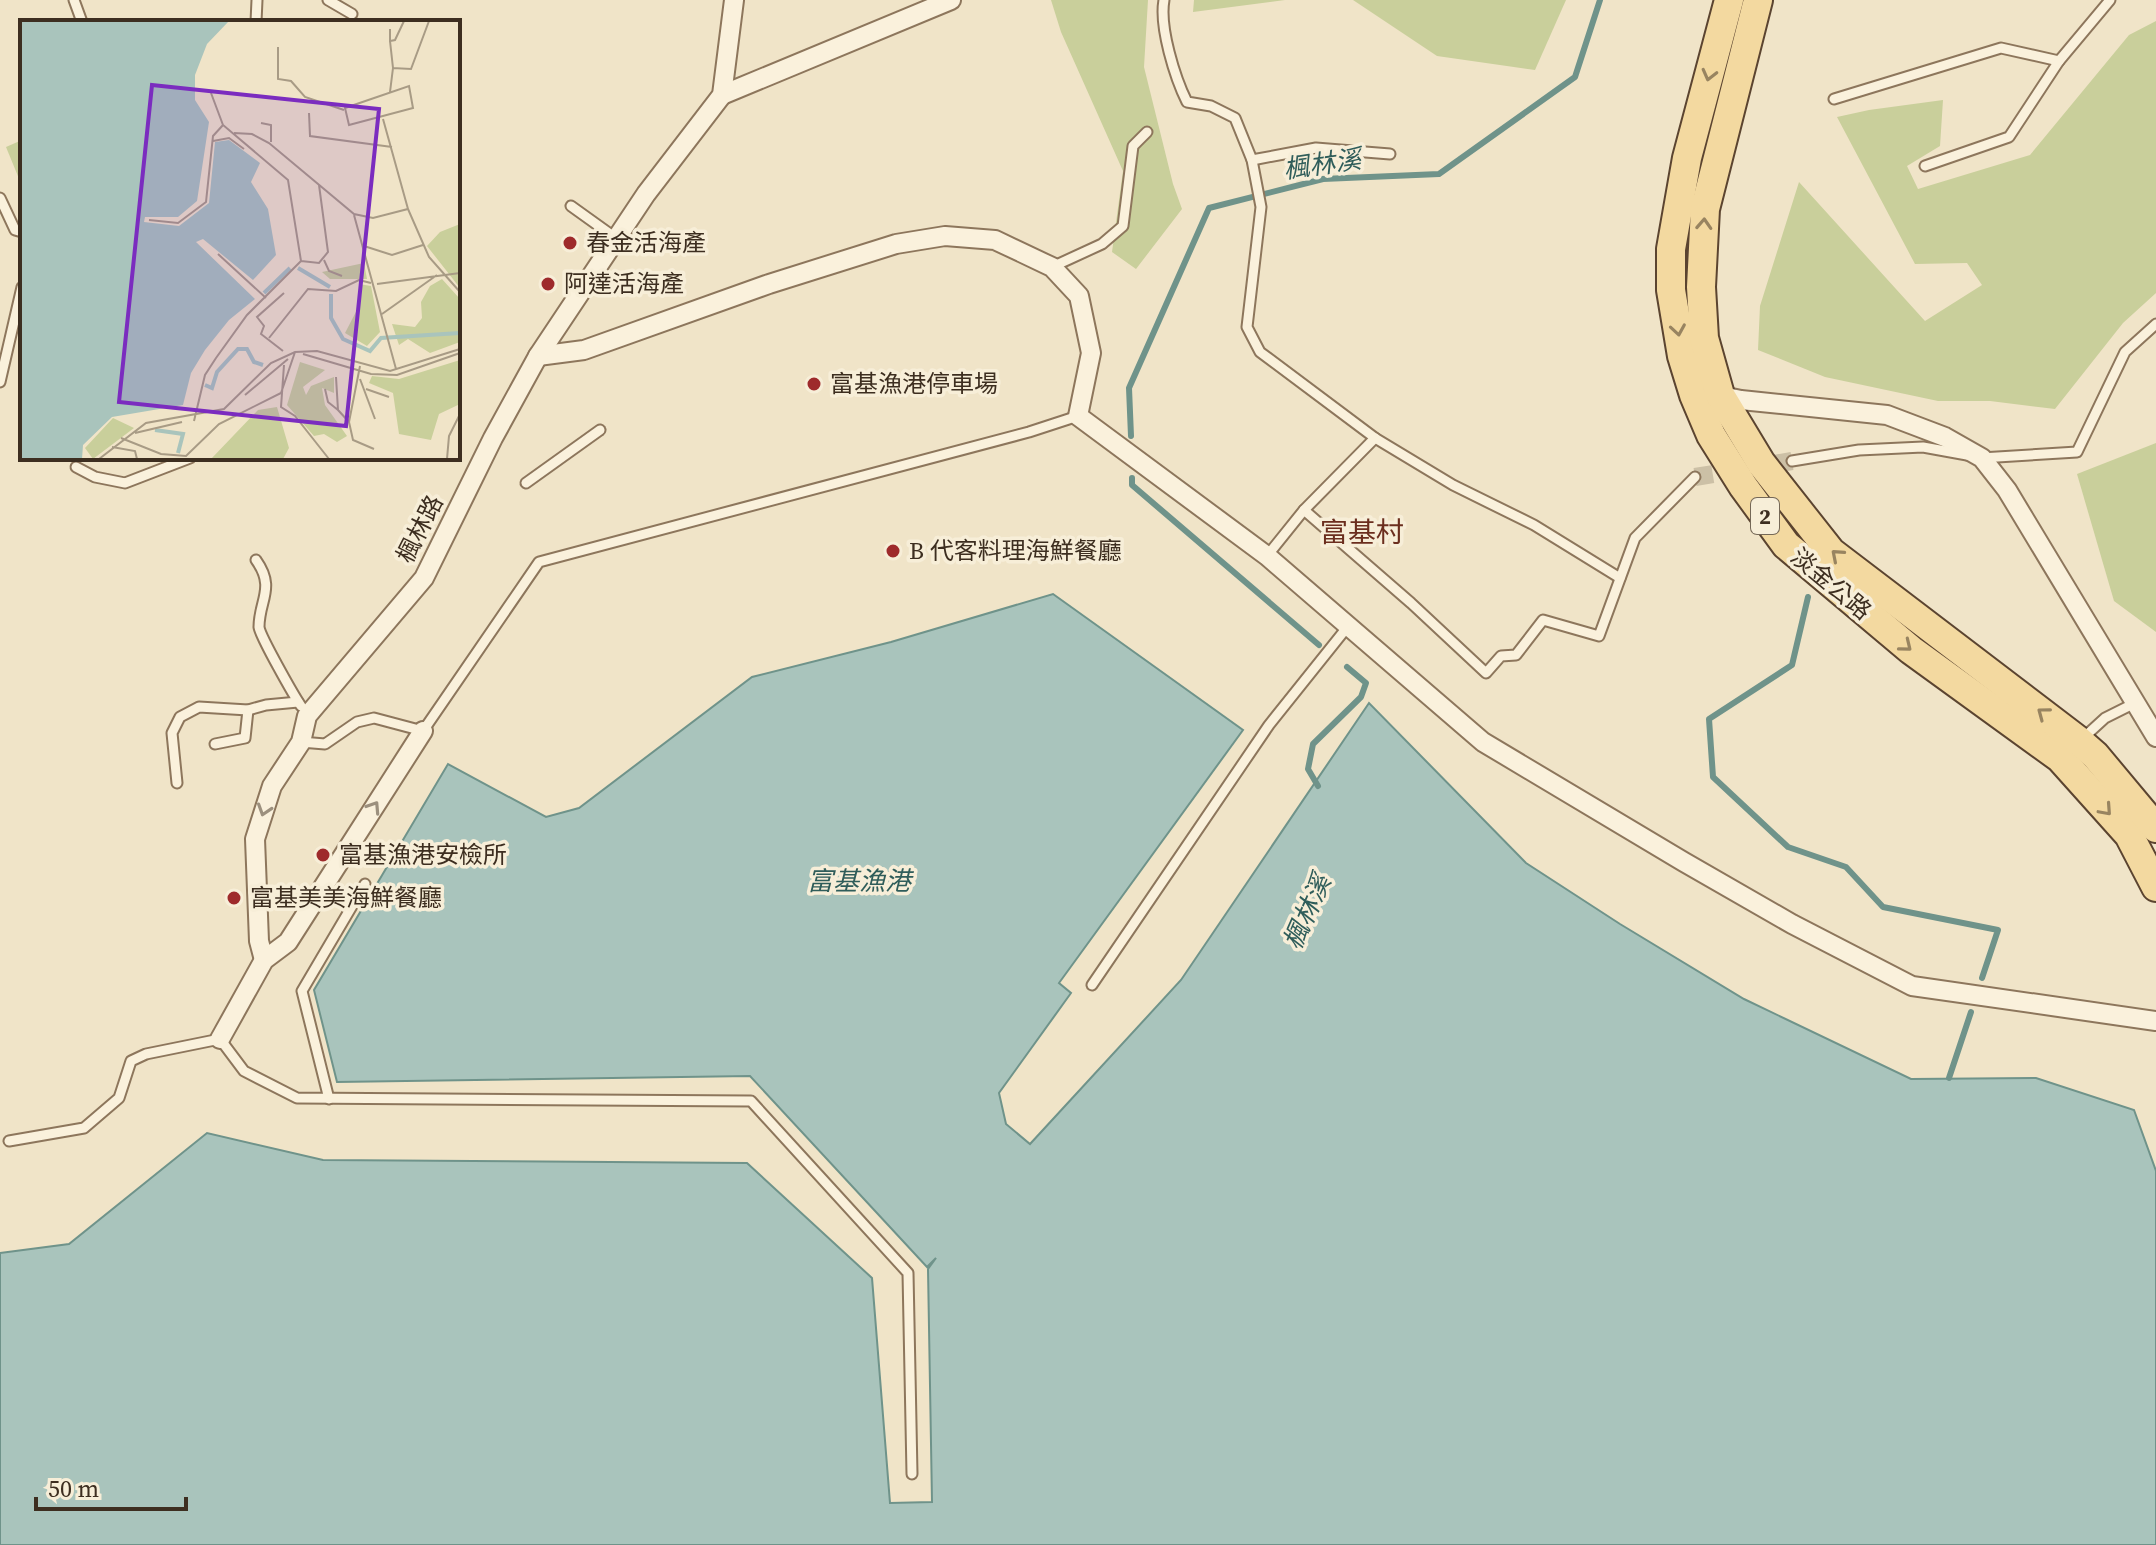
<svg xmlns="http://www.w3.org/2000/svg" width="2156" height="1545" viewBox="0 0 2156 1545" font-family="'Source Serif 4','Noto Sans TC',serif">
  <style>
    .green { fill: #c9cf9b }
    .water { fill: #a9c4bc; stroke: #6f938a; stroke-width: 2 }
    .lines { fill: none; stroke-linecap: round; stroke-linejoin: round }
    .stream { stroke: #6f938a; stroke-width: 6 }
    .minor-tunnel { stroke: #ccc0a6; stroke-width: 18; stroke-dasharray: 18 9; stroke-linecap: butt }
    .service-casing { stroke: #8d765c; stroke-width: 13 }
    .minor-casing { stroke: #8d765c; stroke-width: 22 }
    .primary-casing { stroke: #5b4430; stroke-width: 32 }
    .service { stroke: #faf1dc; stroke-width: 9 }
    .minor { stroke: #faf1dc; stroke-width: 18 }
    .primary { stroke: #f3d9a0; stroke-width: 28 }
    .oneway { stroke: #988460 }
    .oneway2 { stroke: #9c907e }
    .poi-dot { fill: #9e2a2b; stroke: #f7eed8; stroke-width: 3 }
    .labels { text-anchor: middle; stroke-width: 7; stroke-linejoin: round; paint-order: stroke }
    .shield { fill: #f7eed8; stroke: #756857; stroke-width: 2 }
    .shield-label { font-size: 22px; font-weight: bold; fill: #3d2e20 }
    .poi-label { font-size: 24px; fill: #3d2e20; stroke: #f7eed8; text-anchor: start }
    .street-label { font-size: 24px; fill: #3d2e20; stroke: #f7eed8 }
    .water-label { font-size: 26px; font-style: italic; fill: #2f5d5a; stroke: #f7eed8 }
    .quarter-label { font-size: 28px; fill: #6b2e1e; stroke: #f7eed8 }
    .inset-river { fill: none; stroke: #a9c4bc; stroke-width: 4 }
    .inset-road { fill: none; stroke: #a89b85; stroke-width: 2 }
    .view { fill: #7b2cbf; fill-opacity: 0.15; stroke: #7b2cbf; stroke-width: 4 }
    .inset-edge { fill: none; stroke: #3d2e20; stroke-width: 4 }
  </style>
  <rect width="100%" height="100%" fill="#f0e4c8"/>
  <!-- green -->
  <g class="green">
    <path d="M 1051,0 L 1148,0 L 1144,67 L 1173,184 L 1182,209 L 1136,269 L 1112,252 L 1123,171 L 1061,32 Z"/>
    <path d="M 1194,0 L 1285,0 L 1193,12 Z"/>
    <path d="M 1353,0 L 1566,0 L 1535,70 L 1437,56 Z"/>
    <path d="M 2156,21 L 2156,293 L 2123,323 L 2055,409 L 1990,401 L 1938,401 L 1825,377 L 1758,350 L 1760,306 L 1799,182 L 1925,321 L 1982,285 L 1967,263 L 1915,264 L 1837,117 L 1869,110 L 1943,100 L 1940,146 L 1907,166 L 1918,189 L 2030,155 L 2129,35 Z"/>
    <path d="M 22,140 L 22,186 L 6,147 Z"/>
    <path d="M 2156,443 L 2156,632 L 2114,601 L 2077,474 Z"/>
  </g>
  <!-- water -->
  <path class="water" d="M 1053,594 L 1243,730 L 1059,983 L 1071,993 L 999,1093 L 1006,1124 L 1030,1144 L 1181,980 L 1369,703 L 1526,863 L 1620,924 L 1744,999 L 1911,1079 L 2036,1078 L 2134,1110 L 2156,1171 L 2156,1545 L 0,1545 L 0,1253 L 69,1244 L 207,1133 L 323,1160 L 747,1163 L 872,1278 L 890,1503 L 932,1502 L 928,1269 L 936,1258 L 927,1267 L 750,1076 L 337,1082 L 314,990 L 448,764 L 546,817 L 579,808 L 752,677 L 891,642 Z"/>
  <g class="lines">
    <!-- stream -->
    <g class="stream">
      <path d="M 1131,436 L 1129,388 L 1209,208 L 1323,179 L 1439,174 L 1575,77 L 1600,0"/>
      <path d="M 1132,478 L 1132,485 L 1319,645"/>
      <path d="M 1808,597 L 1792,665 L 1709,719 L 1713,777 L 1788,847 L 1846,867 L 1883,907 L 1998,930 L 1982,978"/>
      <path d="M 1318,786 L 1308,769 L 1313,744 L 1361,697 L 1366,683 L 1347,667"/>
      <path d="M 1949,1078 L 1971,1012"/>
    </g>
    <!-- minor-tunnel -->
    <path class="minor-tunnel" d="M 1695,477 L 1792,461"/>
    <!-- service casing -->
    <g class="service-casing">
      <g id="service">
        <path d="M 74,0 L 82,22"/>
        <path d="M 328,0 L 352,14"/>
        <path d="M 1164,0 C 1159,27 1175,78 1187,102 L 1211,106 L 1235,118 L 1252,160 L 1261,207 L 1247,327 L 1260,352 L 1375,438 L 1453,485 L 1534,525 L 1620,578"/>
        <path d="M 256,22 L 257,0"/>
        <path d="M 1834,99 L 2001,48 L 2059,61 L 2110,0"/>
        <path d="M 1252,160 L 1316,148 L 1390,154"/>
        <path d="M 1925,166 L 2009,137 L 2059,61"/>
        <path d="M 0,198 L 15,230 L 22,232"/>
        <path d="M 571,206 L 617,239"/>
        <path d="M 1052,267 L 1102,244 L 1123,226 L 1133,146 L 1147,132"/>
        <path d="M 0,382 L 22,287"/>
        <path d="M 1981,458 L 2077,452 L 2125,352 L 2156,324"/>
        <path d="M 1792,461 L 1859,450 L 1923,447 L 1967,455"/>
        <path d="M 76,467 L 95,477 L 125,483 L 190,458"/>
        <path d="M 526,483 L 600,430"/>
        <path d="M 1304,510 L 1411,603 L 1486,673 L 1501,656 L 1516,655 L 1543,620 L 1599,636 L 1635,538 L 1695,477"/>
        <path d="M 1267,556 L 1304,510 L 1375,438"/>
        <path d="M 256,560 C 276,588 259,600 259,627 C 260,636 294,696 301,706"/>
        <path d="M 2082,739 L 2105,718 L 2135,703"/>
        <path d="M 301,742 L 325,744 L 357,722 L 374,718 L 423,731 L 539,562 L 1029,432 L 1078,416"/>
        <path d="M 215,744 L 245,738 L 248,710"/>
        <path d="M 177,783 L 172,733 L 180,717 L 199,707 L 248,710 L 266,705 L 298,702"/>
        <path d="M 1092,985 L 1269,725 L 1349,625"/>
        <path d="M 329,1099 L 302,991 L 365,884"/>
        <path d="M 9,1141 L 84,1128 L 119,1098 L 131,1061 L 146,1054 L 220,1039 L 244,1071 L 297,1098 L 751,1101 L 908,1273 L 912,1474"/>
      </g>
    </g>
    <!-- minor casing -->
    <g class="minor-casing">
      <g id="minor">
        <path d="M 722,95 L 951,0"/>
        <path d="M 538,356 L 584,350 L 769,284 L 896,244 L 945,236 L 995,240 L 1052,267 L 1079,296 L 1091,353 L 1078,416 L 1267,556 L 1483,742 L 1684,862 L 1792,924 L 1912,986 L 2156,1021"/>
        <path d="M 1717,395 L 1741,400 L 1887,415 L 1945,437 L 1982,458 L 2007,490 L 2156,737"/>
        <path d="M 264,960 L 259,941 L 255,839 L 272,786 L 301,742 L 307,716 L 424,578 L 493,438 L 538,356 L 646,194 L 722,95 L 734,0"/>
        <path d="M 220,1039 L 264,960 L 288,942 L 423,731"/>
      </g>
    </g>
    <!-- primary casing -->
    <g class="primary-casing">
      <g id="primary">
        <path d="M 1729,0 L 1687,158 L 1671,249 L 1671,290 L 1682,356 L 1694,395 L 1711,435 L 1743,486 L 1786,545 L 1911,650 L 2060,758 L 2129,835 L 2156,887"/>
        <path d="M 1758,0 L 1705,209 L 1701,287 L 1704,338 L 1720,395 L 1761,463 L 1831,552 L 2079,741 L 2095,755 L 2156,828"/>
      </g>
    </g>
    <!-- service -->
    <use href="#service" class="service"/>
    <!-- minor -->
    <use href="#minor" class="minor"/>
    <!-- primary -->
    <use href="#primary" class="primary"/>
  </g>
  <!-- one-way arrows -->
  <defs><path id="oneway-chevron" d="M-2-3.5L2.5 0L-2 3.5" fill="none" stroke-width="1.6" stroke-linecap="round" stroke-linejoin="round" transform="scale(2)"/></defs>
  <g class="oneway">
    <use href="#oneway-chevron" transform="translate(1709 75) rotate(104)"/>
    <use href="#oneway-chevron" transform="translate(1704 224) rotate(-87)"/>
    <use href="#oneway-chevron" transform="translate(1678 330) rotate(81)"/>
    <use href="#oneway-chevron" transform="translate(1837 555) rotate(-139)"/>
    <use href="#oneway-chevron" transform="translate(1906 646) rotate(39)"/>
    <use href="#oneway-chevron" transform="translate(2043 713) rotate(-143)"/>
    <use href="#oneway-chevron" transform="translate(2106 810) rotate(48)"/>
  </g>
  <g class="oneway2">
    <use href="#oneway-chevron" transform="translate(374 807) rotate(-57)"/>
    <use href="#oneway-chevron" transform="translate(264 810) rotate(108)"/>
  </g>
  <!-- markers -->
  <g class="poi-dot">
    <circle cx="570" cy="243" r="8"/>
    <circle cx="548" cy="284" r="8"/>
    <circle cx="814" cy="384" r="8"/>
    <circle cx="893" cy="551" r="8"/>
    <circle cx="323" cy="855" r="8"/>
    <circle cx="234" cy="898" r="8"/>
  </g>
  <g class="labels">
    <!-- shield labels -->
    <rect class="shield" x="1751" y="498" width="28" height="36" rx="6"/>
    <g class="shield-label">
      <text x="1765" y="524">2</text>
    </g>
    <!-- poi labels -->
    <g class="poi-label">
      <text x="586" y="251">春金活海產</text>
      <text x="564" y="292">阿達活海產</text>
      <text x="830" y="392">富基漁港停車場</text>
      <text x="909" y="559">B 代客料理海鮮餐廳</text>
      <text x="339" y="863">富基漁港安檢所</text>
      <text x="250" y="906">富基美美海鮮餐廳</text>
    </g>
    <!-- street labels -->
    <g class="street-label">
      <text transform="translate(420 529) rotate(-63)" y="8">楓林路</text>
      <text transform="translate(1831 584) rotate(40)" y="8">淡金公路</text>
    </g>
    <!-- water labels -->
    <g class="water-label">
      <text transform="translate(1322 164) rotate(-8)" y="9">楓林溪</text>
      <text x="859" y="890">富基漁港</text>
      <text transform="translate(1307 912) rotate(-66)" y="9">楓林溪</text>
    </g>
    <!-- quarter labels -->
    <g class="quarter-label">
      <text x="1362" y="542">富基村</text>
    </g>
  </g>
  <!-- overview -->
  <g transform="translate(20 20)">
    <rect width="440" height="440" fill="#f0e4c8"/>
    <path d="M 440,204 L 440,268 L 407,226 L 420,212 ZM 344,243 L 347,259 L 310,259 L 302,252 ZM 422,259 L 440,279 L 440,322 L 410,333 L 388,319 L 379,325 L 372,304 L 395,307 L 402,298 L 401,282 L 410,266 ZM 339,264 L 351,266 L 360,312 L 347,326 L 325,313 L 339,286 ZM 440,340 L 440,384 L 419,394 L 411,420 L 379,414 L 373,373 L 349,363 L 352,356 L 379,359 ZM 280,342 L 305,350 L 283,367 L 286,375 L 291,366 L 314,357 L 314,373 L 302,368 L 305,385 L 327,416 L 317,422 L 304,414 L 294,416 L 267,385 ZM 257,387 L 269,428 L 263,439 L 191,439 L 238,390 ZM 93,398 L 114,408 L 73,439 L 65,428 Z" fill="#c9cf9b"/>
    <path d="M 0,1 L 209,1 L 187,24 L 175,55 L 175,80 L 189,102 L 177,181 L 158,197 L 125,197 L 124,202 L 159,206 L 189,183 L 195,122 L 209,120 L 240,143 L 231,162 L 248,189 L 256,235 L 233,260 L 183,219 L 176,222 L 235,279 L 209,300 L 185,330 L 171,353 L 163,385 L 92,397 L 63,425 L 62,439 L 0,439 Z" fill="#a9c4bc"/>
    <path class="inset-river" d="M 278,248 L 310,267M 244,273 L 270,248M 311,274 L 311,298 L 323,319 L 350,331 L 361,318 L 440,313M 185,365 L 192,368 L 197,352 L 218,329 L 227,329 L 234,342 L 243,345M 135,410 L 163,414 L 158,433"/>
    <path class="inset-road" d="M 370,9 L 370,21 L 375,20 L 384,1M 370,21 L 373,48M 258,27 L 258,59 L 271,61 L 285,77 L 324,90M 389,66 L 393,88 L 329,105 L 325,88 ZM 370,72 L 373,48 L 391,49 L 409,1M 191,73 L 203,105 L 268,160 L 281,241M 289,93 L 290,116 L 372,127M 363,99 L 388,189M 241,103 L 251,105 L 251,122M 214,113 L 232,114 L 249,123 L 334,194 L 353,198 L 388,189 L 409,237 L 440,272M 193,121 L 209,118 L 224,129M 334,195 L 376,349M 129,200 L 158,203 L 186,182 L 193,116 L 203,105M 344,226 L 372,235 L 403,225M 198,234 L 246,278M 304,240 L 309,251 L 322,256M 281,241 L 299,243 L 308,232 L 299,165M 357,264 L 440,253M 362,294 L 417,255M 249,318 L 288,269 L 316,271 L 339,260 L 351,263M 263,331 L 241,314 L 244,306 L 237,297 L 264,273M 283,334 L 351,354 L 377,355 L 440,333M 264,345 L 261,387 L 275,396 L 309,439M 340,346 L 329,402 L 333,420 L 354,429M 316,357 L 318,390 L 329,402M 340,359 L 355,399M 305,369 L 308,382 L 318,390M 346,369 L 369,377M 225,375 L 268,339M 174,401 L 185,355 L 196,338 L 227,295 L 281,241M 115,413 L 162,402M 101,418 L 141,434 L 166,436 L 199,404 L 261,373 L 275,332M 92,427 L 115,431 L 117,439M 79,439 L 126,403 L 204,389 L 251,343 L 275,332 L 297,331 L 370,351 L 440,329M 427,439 L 429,416 L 440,394"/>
    <path class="view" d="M 132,65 L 359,89 L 326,406 L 99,382 Z"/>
    <rect width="440" height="440" class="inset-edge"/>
  </g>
  <!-- scale -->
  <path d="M36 1497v12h150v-12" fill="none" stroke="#3d2e20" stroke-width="4"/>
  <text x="48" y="1497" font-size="24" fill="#3d2e20" stroke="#f7eed8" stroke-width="6" paint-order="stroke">50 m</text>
</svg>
